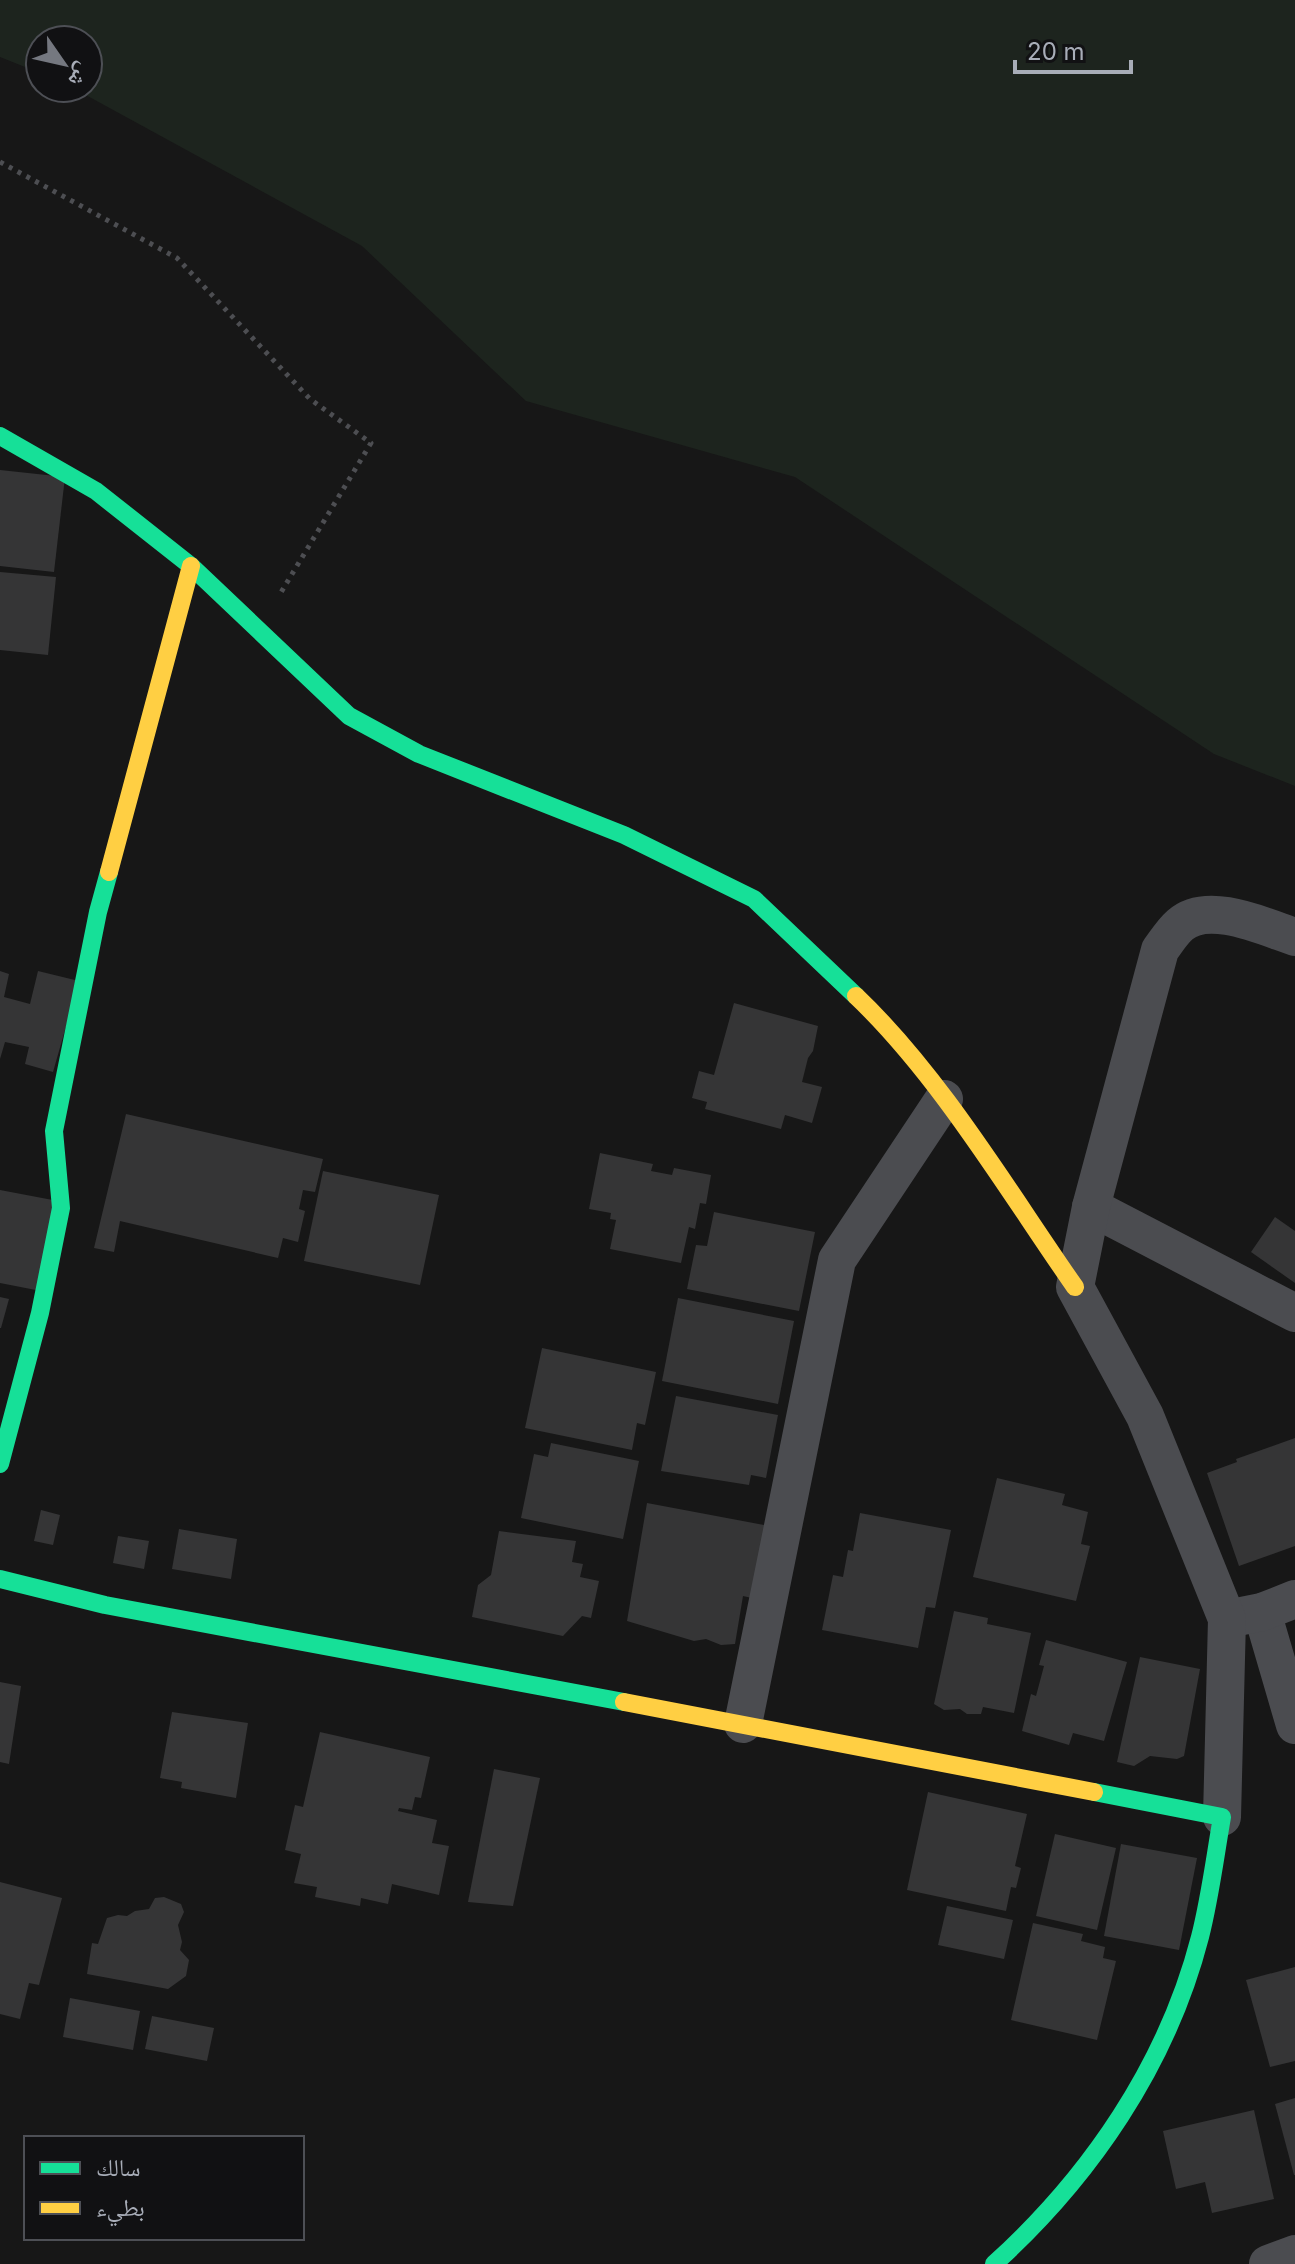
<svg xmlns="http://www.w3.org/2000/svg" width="1295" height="2264" viewBox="0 0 1295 2264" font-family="Inter,'Noto Naskh Arabic',sans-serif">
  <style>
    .green { fill: #1d241e }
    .building { fill: #353536 }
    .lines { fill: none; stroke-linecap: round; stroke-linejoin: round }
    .path { stroke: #4d4e52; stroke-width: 5; stroke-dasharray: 4 6; stroke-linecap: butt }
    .street { stroke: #4b4c50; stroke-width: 38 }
    .fast { stroke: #16e098; stroke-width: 18 }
    .slow { stroke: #ffcf43; stroke-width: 18 }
  </style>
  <rect width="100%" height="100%" fill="#171717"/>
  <!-- green -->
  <path class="green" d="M 0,0 L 1295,0 L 1295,786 L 1214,754 L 795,477 L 526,401 L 362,246 L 73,88 L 88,88 L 88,40 L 40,40 L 40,73 L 0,57 Z"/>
  <!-- building -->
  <g class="building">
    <path d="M 0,470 L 65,477 L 54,572 L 0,566 Z"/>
    <path d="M 0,572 L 56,577 L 48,655 L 0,650 Z"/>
    <path d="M 0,971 L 9,974 L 4,997 L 30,1004 L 38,971 L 79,981 L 53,1072 L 25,1064 L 29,1047 L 5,1042 L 0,1059 Z"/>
    <path d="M 734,1003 L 818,1026 L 813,1051 L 808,1058 L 802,1082 L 822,1087 L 812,1123 L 785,1115 L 781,1129 L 705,1109 L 707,1102 L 692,1098 L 699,1071 L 714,1075 Z"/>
    <path d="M 126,1114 L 323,1159 L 315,1192 L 303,1190 L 299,1209 L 305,1211 L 298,1242 L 283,1238 L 278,1258 L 120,1221 L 114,1252 L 94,1248 Z"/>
    <path d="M 600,1153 L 653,1164 L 651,1171 L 672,1175 L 674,1168 L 711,1175 L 706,1204 L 700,1203 L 695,1229 L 689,1227 L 681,1263 L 610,1249 L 616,1220 L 610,1219 L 611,1213 L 589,1209 Z"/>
    <path d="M 323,1171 L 439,1195 L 420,1285 L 304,1261 Z"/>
    <path d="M 0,1190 L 58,1201 L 41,1291 L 0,1283 Z"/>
    <path d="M 714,1212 L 815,1232 L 799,1311 L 687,1289 L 696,1245 L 707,1246 Z"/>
    <path d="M 1275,1217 L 1295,1231 L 1295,1283 L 1251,1252 Z"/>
    <path d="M 0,1297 L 9,1299 L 1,1328 L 0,1328 Z"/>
    <path d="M 678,1298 L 794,1321 L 778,1404 L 662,1381 Z"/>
    <path d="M 542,1348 L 656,1372 L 645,1425 L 637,1423 L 632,1450 L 525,1428 Z"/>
    <path d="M 676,1396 L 778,1415 L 766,1478 L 751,1475 L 749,1485 L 661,1471 Z"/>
    <path d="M 1295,1438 L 1295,1546 L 1239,1566 L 1207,1473 L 1237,1462 L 1236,1459 Z"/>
    <path d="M 551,1443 L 639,1461 L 623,1539 L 521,1518 L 534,1454 L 548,1457 Z"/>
    <path d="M 997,1478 L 1065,1494 L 1062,1505 L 1088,1512 L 1081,1544 L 1090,1546 L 1076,1601 L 973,1577 Z"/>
    <path d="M 647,1503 L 770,1526 L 756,1599 L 743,1596 L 735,1644 L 721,1645 L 706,1639 L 694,1641 L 627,1621 Z"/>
    <path d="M 41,1510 L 60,1515 L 53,1545 L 34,1541 Z"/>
    <path d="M 860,1513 L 951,1530 L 935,1608 L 926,1607 L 918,1648 L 822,1630 L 833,1575 L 843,1577 L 848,1550 L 853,1551 Z"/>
    <path d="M 179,1529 L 237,1539 L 231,1579 L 172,1569 Z"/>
    <path d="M 499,1531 L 576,1541 L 572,1562 L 583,1564 L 580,1577 L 599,1581 L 591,1618 L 582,1616 L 563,1636 L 472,1617 L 478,1585 L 491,1575 Z"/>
    <path d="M 118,1536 L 149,1541 L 144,1569 L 113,1563 Z"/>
    <path d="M 954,1611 L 988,1618 L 987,1624 L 1031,1633 L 1014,1713 L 983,1707 L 981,1714 L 967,1714 L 960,1709 L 944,1710 L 934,1704 Z"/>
    <path d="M 1046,1640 L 1127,1662 L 1104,1741 L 1073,1733 L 1069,1745 L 1022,1731 L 1031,1694 L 1036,1696 L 1044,1666 L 1039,1665 Z"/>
    <path d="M 1140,1657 L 1200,1669 L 1184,1756 L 1177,1759 L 1150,1756 L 1134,1766 L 1117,1762 Z"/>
    <path d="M 0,1682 L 21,1686 L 9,1764 L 0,1762 Z"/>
    <path d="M 172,1712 L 248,1723 L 236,1798 L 181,1788 L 182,1782 L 160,1778 Z"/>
    <path d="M 320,1732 L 430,1757 L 421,1798 L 415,1797 L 412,1810 L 399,1808 L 398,1811 L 437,1820 L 432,1843 L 449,1846 L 439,1895 L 392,1884 L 388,1904 L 361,1898 L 360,1906 L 315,1897 L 317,1887 L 294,1883 L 301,1854 L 285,1850 L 295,1805 L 303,1807 Z"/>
    <path d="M 494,1769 L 540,1778 L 513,1906 L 468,1902 Z"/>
    <path d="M 928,1792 L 1027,1814 L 1015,1866 L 1021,1868 L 1016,1888 L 1011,1887 L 1006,1911 L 907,1890 Z"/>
    <path d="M 1055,1834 L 1116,1848 L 1097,1930 L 1036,1916 Z"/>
    <path d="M 1121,1844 L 1197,1858 L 1179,1950 L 1104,1936 Z"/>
    <path d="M 0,1882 L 62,1898 L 39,1985 L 29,1983 L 20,2019 L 0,2014 Z"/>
    <path d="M 164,1897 L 181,1904 L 184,1912 L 178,1925 L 182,1942 L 180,1950 L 189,1960 L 186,1976 L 168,1989 L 87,1974 L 92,1943 L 98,1944 L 107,1918 L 118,1915 L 127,1916 L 135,1911 L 149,1909 L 155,1898 Z"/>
    <path d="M 947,1906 L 1013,1920 L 1004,1959 L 938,1945 Z"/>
    <path d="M 1033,1923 L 1083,1934 L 1081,1941 L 1105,1947 L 1103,1958 L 1116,1961 L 1097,2040 L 1011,2020 Z"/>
    <path d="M 1295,1967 L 1295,2061 L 1270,2067 L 1246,1980 Z"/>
    <path d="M 70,1998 L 140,2011 L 133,2050 L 63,2037 Z"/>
    <path d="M 152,2016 L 214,2028 L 207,2061 L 145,2049 Z"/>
    <path d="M 1295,2098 L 1295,2175 L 1294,2175 L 1275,2104 Z"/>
    <path d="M 1254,2110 L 1274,2199 L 1212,2213 L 1205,2182 L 1176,2189 L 1163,2131 Z"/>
  </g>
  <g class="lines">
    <!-- path -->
    <path class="path" d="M 0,162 L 177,258 L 310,399 L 371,443 L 280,594"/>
    <!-- street -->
    <g class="street">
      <path d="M 1091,1207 L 1295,1313"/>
      <path d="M 1262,1612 L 1295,1725"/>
      <path d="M 1237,1617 L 1262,1612 L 1295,1599"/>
      <path d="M 743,1724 L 837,1260 L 944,1099"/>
      <path d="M 1222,1817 L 1227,1619 L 1145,1416 L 1075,1287 L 1091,1207 L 1160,950 C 1166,942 1172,932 1180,925 C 1208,900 1265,927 1295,937"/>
      <path d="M 1268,2264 L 1295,2254"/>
    </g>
    <!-- fast -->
    <g class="fast">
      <path d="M 0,436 L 96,491 L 191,566 L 349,716 L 419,754 L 624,835 L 754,899 L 856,996"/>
      <path d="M 0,1464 L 40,1313 L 61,1208 L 54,1131 L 98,912 L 109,872"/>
      <path d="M 0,1579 L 105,1605 L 624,1702"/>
      <path d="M 994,2264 C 1090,2177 1167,2065 1200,1937 C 1210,1898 1215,1857 1222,1817 L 1094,1792"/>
    </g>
    <!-- slow -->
    <g class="slow">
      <path d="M 109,872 L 191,566"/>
      <path d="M 856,996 C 940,1076 1008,1191 1075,1287"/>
      <path d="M 624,1702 L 1094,1792"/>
    </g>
  </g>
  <!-- legend -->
  <rect x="24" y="2136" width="280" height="104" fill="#111113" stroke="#4d4f55" stroke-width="2"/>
  <rect x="40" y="2162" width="40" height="12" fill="#16e098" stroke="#4d4f55" stroke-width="2"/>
  <text x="96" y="2176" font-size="24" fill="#a8adb8">سالك</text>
  <rect x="40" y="2202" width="40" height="12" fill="#ffcf43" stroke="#4d4f55" stroke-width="2"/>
  <text x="96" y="2216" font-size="24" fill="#a8adb8">بطيء</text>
  <!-- north arrow -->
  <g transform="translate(64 64) rotate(124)"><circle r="38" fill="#111113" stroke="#4d4f55" stroke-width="2"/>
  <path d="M0-6L14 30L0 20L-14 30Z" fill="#757880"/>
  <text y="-12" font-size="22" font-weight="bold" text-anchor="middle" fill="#a8adb8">ش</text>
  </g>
  <!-- scale -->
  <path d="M1015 60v12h116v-12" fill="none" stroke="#a8adb8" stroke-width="4"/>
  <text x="1027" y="60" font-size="24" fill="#a8adb8" stroke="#111113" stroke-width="6" paint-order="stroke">20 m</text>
</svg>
